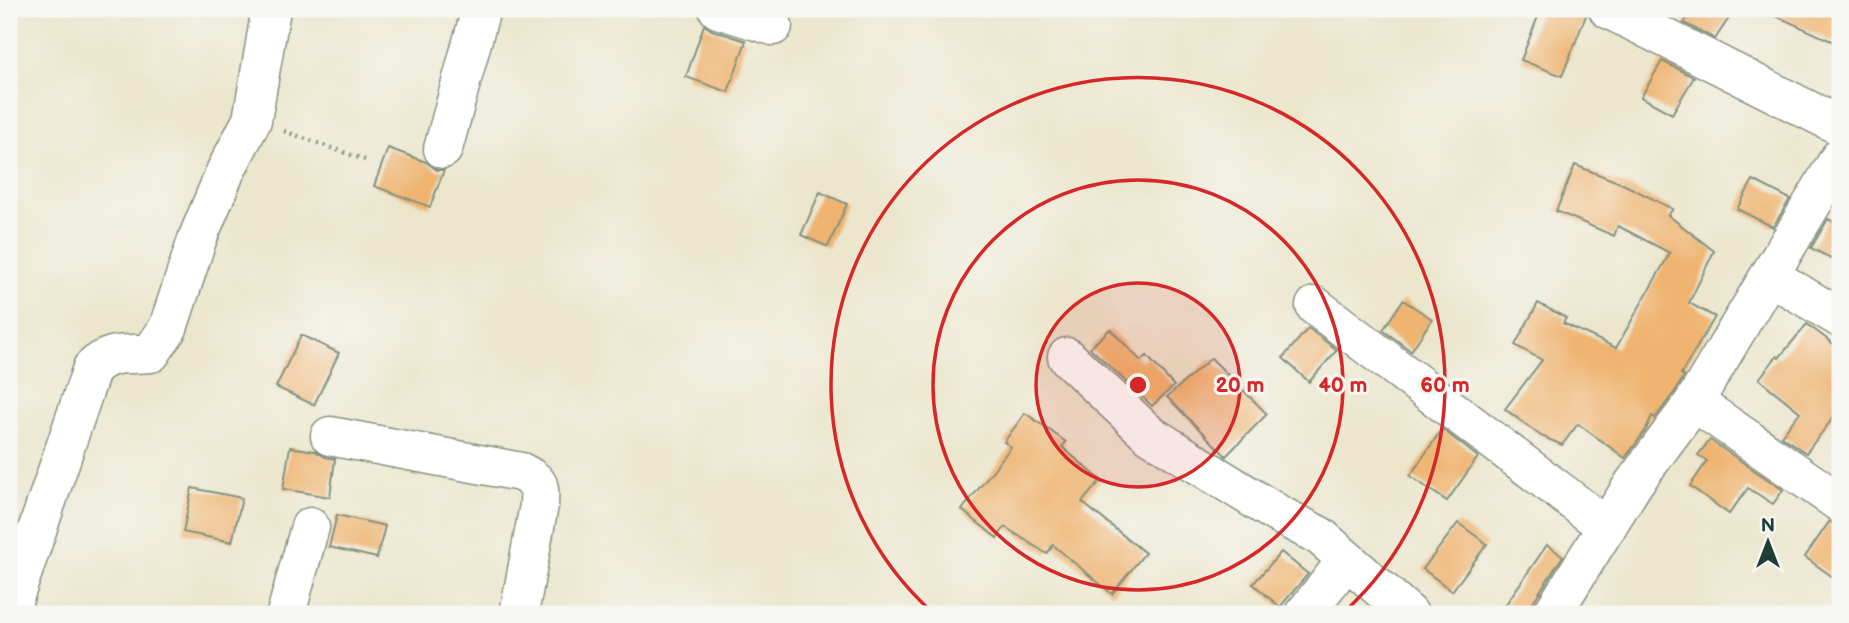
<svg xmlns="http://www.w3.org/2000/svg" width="1849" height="623" viewBox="0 0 1849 623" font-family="'Balsamiq Sans',sans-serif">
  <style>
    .building { fill: #efb470 }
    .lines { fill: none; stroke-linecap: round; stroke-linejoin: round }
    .minor-casing { stroke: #859280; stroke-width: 41 }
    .path { stroke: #859280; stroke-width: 4.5; stroke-dasharray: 2 5; stroke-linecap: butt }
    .minor { stroke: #fff; stroke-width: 38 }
    .ring { fill: none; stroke: #d62828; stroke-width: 3.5 }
    .centre { fill: #d62828; stroke: #f6f6f2; stroke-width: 3.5 }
    .ring-label { font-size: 21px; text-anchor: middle; font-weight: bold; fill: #d62828; stroke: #f6f6f2; stroke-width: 6; stroke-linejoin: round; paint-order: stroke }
  </style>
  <rect width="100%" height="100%" fill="#f6f6f2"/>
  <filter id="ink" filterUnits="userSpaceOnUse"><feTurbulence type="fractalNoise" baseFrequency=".0143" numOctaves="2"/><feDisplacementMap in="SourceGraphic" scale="14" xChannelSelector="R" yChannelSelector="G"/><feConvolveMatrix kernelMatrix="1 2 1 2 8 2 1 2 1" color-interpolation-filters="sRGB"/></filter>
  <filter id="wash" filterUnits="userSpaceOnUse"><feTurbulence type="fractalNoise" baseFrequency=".00686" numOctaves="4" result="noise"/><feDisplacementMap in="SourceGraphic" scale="28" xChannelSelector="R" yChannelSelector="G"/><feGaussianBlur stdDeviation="1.57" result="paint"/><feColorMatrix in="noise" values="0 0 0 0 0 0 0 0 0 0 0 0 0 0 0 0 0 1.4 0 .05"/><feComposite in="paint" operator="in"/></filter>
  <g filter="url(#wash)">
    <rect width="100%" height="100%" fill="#ebe6cc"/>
    <g id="blocks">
      <!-- building -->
      <g class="building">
        <path d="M 1541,9 L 1586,9 L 1587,13 L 1562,76 L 1521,60 Z"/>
        <path d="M 1693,9 L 1735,9 L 1715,39 L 1684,23 Z"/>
        <path d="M 1761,9 L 1840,9 L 1840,45 Z"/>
        <path d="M 704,25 L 712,30 L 746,41 L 728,92 L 686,77 Z"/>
        <path d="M 1662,61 L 1694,77 L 1672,114 L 1641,97 Z"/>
        <path d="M 388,148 L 426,162 L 437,170 L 444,170 L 430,207 L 374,186 Z"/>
        <path d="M 1575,165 L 1623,184 L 1673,209 L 1668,215 L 1714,251 L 1689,303 L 1715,317 L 1681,374 L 1684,376 L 1676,390 L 1655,418 L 1652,416 L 1645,431 L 1625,458 L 1578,424 L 1562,445 L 1541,436 L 1505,409 L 1542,360 L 1515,345 L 1538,303 L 1566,318 L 1563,323 L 1616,348 L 1670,253 L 1618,226 L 1614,236 L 1556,211 Z"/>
        <path d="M 1753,180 L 1790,199 L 1773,227 L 1737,209 Z"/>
        <path d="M 820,192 L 847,204 L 828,247 L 801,235 Z"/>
        <path d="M 1828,219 L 1840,225 L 1840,263 L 1811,248 Z"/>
        <path d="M 1403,300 L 1432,319 L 1411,351 L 1383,330 Z"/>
        <path d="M 1807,324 L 1840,349 L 1840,409 L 1806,453 L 1781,436 L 1800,412 L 1759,379 L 1777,356 L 1779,358 Z"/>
        <path d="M 1308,328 L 1337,350 L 1309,382 L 1283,358 Z"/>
        <path d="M 1110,329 L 1141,361 L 1147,356 L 1174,386 L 1152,406 L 1090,348 Z"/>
        <path d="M 301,335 L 339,353 L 314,405 L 276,387 Z"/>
        <path d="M 1211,358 L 1267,414 L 1226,456 L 1167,397 Z"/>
        <path d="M 1025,413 L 1066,442 L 1062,447 L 1101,480 L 1082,502 L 1145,553 L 1112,594 L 1053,545 L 1047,554 L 1005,527 L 997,538 L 962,510 L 1011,447 L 1004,442 Z"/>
        <path d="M 1442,429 L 1478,457 L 1447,501 L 1410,476 Z"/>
        <path d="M 1710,440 L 1783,490 L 1773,504 L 1748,488 L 1729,514 L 1690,486 L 1707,461 L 1698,455 Z"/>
        <path d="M 290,447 L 315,451 L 325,457 L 335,459 L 330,497 L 283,489 Z"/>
        <path d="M 192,488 L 242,498 L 232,542 L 183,532 Z"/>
        <path d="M 337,515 L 385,526 L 377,558 L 329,547 Z"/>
        <path d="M 1829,522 L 1840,525 L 1840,582 L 1805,557 Z"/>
        <path d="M 1458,523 L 1487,544 L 1452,591 L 1423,569 Z"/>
        <path d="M 1547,545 L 1563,556 L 1533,602 L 1530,614 L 1499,614 Z"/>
        <path d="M 1281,552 L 1308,574 L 1280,607 L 1253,584 Z"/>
      </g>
    </g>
  </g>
  <g filter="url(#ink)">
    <use href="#blocks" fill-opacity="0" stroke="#859280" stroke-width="2"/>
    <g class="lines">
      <!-- minor casing -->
      <g class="minor-casing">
        <g id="minor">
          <path d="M 718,9 L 773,26"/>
          <path d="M 1608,9 L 1840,126"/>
          <path d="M 443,149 L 481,9"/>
          <path d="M 1770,276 L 1840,318"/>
          <path d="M 1315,306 L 1607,527"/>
          <path d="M 1067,357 L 1149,434 L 1278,514 L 1320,536 L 1409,614"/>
          <path d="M 1694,402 L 1840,503"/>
          <path d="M 330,436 L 521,472 C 540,482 540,483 539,505 L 519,614"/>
          <path d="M 9,613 L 92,368 C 113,349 126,356 151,353 L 168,328 L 198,237 L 226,170 L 252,120 L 271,9"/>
          <path d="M 286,614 L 310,527"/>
          <path d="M 1304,614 L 1347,560"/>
          <path d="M 1552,614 L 1634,483 L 1694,402 L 1840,157"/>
        </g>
      </g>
      <!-- path -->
      <path class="path" d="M 284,131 L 365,160"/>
      <!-- minor -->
      <use href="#minor" class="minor"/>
    </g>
  </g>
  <!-- distance rings -->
  <circle cx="1138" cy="385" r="102" fill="#d62828" fill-opacity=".12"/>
  <g class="ring">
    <circle cx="1138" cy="385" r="102"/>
    <circle cx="1138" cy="385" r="205"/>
    <path d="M933 613A307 307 0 1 1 1343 613"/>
  </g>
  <circle cx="1138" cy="385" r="10" class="centre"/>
  <g class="ring-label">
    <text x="1240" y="392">20 m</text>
    <text x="1343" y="392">40 m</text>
    <text x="1445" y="392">60 m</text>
  </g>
  <!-- margin -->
  <rect width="1849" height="623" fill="none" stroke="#f6f6f2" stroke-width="35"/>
  <!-- north arrow -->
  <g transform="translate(1768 542)" stroke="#f6f6f2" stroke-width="5" paint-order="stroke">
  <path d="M0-5L12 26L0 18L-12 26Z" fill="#1f3d34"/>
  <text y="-10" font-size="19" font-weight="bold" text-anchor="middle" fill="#1f3d34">N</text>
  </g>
</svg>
